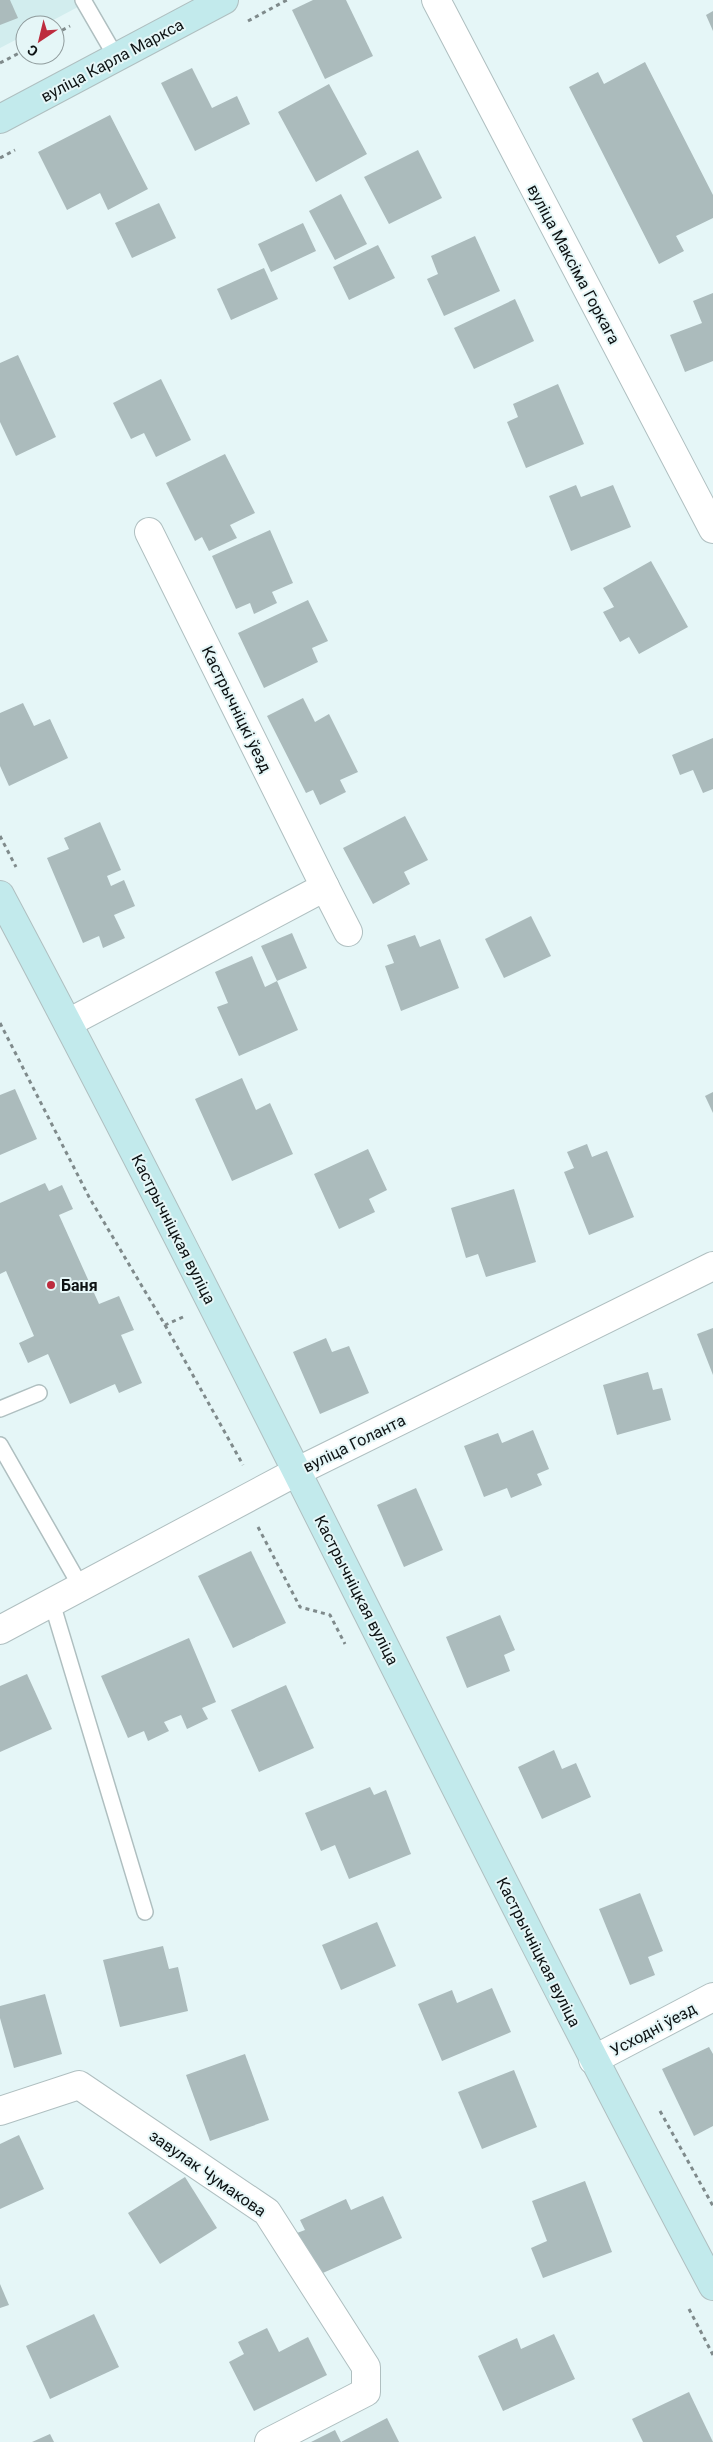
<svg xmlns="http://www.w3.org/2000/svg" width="713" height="2442" viewBox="0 0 713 2442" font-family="Roboto,sans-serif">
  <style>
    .built { fill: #d2edee }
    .building { fill: #abbbbc }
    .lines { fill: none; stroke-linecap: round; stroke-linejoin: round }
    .lane-casing { stroke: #afbfc0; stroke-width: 18 }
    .street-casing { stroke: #afbfc0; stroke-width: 30 }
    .secondary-casing { stroke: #afbfc0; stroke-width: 30 }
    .path { stroke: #7f8a8b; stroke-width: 3; stroke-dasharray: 4 4; stroke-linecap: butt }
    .lane { stroke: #fff; stroke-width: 15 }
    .street { stroke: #fff; stroke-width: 28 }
    .secondary { stroke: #c2eaec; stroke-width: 28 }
    .poi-dot { fill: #bd2c3e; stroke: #e5f6f7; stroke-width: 2 }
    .labels { text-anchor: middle; stroke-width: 4; stroke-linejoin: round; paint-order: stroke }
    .street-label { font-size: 16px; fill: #0d1213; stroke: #e5f6f7 }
    .poi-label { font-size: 16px; font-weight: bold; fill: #0d1213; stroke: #e5f6f7; text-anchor: start }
  </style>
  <rect width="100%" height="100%" fill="#e5f6f7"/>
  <!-- built -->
  <path class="built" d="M 0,0 L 91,0 L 44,25 L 25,25 L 25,35 L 0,48 Z"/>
  <!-- building -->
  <g class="building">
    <path d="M 0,0 L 10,0 L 18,18 L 0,25 Z"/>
    <path d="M 313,0 L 346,0 L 373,56 L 325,79 L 292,10 Z"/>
    <path d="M 713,11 L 713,31 L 706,15 Z"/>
    <path d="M 645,62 L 713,195 L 713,218 L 676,236 L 684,251 L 659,264 L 569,87 L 598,72 L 604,84 Z"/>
    <path d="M 192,68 L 212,108 L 237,96 L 250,124 L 195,151 L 161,83 Z"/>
    <path d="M 329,84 L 367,154 L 316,182 L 278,112 Z"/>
    <path d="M 110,115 L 148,189 L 108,210 L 100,193 L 67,210 L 38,152 Z"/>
    <path d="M 418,150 L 442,198 L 389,224 L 364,177 Z"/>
    <path d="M 341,194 L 367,244 L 335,260 L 309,211 Z"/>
    <path d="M 159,203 L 176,238 L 132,258 L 115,223 Z"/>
    <path d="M 303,223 L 316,251 L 271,272 L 258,244 Z"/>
    <path d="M 475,236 L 500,291 L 444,316 L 427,279 L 438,274 L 431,256 Z"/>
    <path d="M 378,245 L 395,278 L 349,300 L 333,267 Z"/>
    <path d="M 264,268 L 278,299 L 231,320 L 217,289 Z"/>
    <path d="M 713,293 L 713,361 L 685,372 L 670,335 L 702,323 L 693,301 Z"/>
    <path d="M 515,299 L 534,341 L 474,369 L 454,328 Z"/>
    <path d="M 18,355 L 56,437 L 16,456 L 0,422 L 0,363 Z"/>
    <path d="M 161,379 L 191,440 L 156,457 L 144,433 L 131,439 L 113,403 Z"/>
    <path d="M 558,384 L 584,444 L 526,468 L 507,422 L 518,417 L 513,404 Z"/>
    <path d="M 225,454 L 255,513 L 230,525 L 237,538 L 209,551 L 202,537 L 195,541 L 166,483 Z"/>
    <path d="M 576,485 L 581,497 L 613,485 L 631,527 L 571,551 L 549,496 Z"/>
    <path d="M 270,530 L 293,583 L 272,592 L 277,603 L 254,614 L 250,603 L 236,609 L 212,556 Z"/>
    <path d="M 651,561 L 688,627 L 639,654 L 629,637 L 620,642 L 603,612 L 614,607 L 603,588 Z"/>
    <path d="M 308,600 L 328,641 L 312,648 L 318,662 L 264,688 L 238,633 Z"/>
    <path d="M 303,698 L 315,722 L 329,714 L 358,772 L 340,780 L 346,792 L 320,805 L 313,790 L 306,793 L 267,716 Z"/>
    <path d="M 23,703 L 34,726 L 50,719 L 68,758 L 9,786 L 0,766 L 0,713 Z"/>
    <path d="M 713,738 L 713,789 L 703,793 L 693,770 L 680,775 L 672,755 Z"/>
    <path d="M 405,816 L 428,860 L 404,872 L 410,884 L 373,904 L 343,848 Z"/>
    <path d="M 100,822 L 121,870 L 107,876 L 111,886 L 124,880 L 135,906 L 114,915 L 125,938 L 103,948 L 99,936 L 83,943 L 47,858 L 69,849 L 64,838 Z"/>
    <path d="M 531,916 L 551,956 L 504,978 L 485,939 Z"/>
    <path d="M 292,933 L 307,968 L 277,981 L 298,1030 L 239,1056 L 217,1007 L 228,1003 L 215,972 L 252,956 L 265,987 L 277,981 L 261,946 Z"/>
    <path d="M 415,935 L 420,947 L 440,939 L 459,988 L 401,1011 L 385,966 L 394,963 L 387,945 Z"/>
    <path d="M 242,1078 L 256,1110 L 270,1103 L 293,1154 L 232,1181 L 195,1099 Z"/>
    <path d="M 15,1089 L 37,1139 L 0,1155 L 0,1095 Z"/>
    <path d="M 713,1092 L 713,1113 L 705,1096 Z"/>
    <path d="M 587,1144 L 592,1157 L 607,1151 L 634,1217 L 589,1235 L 564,1172 L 574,1168 L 567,1152 Z"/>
    <path d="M 368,1149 L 387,1190 L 369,1199 L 375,1212 L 339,1229 L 314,1174 Z"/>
    <path d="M 45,1183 L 49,1191 L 62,1185 L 73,1209 L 59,1215 L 99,1304 L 119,1296 L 134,1330 L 121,1335 L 142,1383 L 119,1393 L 115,1384 L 70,1404 L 48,1354 L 28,1363 L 19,1343 L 34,1336 L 6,1271 L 0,1274 L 0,1203 Z"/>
    <path d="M 514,1189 L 536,1262 L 486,1277 L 478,1254 L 466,1258 L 451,1208 Z"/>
    <path d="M 713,1328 L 713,1375 L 697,1334 Z"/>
    <path d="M 326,1338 L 332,1352 L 349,1346 L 369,1393 L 320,1414 L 293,1352 Z"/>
    <path d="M 648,1372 L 653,1390 L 662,1388 L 671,1420 L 617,1435 L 603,1385 Z"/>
    <path d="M 533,1430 L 549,1469 L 537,1474 L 542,1485 L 511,1498 L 507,1488 L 484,1497 L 464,1446 L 498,1433 L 502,1443 Z"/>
    <path d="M 416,1488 L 443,1550 L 404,1567 L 377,1505 Z"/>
    <path d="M 251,1551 L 286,1623 L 233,1648 L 198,1576 Z"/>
    <path d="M 500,1615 L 515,1650 L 504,1655 L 510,1671 L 467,1688 L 446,1637 Z"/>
    <path d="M 189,1638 L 216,1702 L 202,1708 L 208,1719 L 187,1729 L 181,1715 L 164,1722 L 169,1731 L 148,1741 L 144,1731 L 128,1738 L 101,1676 Z"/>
    <path d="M 27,1674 L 52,1729 L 0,1752 L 0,1686 Z"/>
    <path d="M 286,1685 L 314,1748 L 259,1772 L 231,1710 Z"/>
    <path d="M 554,1750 L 562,1769 L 576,1763 L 591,1797 L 542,1819 L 518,1767 Z"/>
    <path d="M 370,1787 L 374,1795 L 386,1790 L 411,1854 L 349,1879 L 335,1845 L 321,1851 L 305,1813 Z"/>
    <path d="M 640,1893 L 663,1951 L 648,1957 L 655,1975 L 630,1985 L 599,1909 Z"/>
    <path d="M 377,1922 L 396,1966 L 341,1990 L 322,1945 Z"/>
    <path d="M 163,1946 L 169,1969 L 178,1967 L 188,2011 L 120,2027 L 103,1960 Z"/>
    <path d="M 492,1988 L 511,2032 L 442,2061 L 418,2004 L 452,1990 L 457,2003 Z"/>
    <path d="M 45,1994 L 62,2054 L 14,2068 L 0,2018 L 0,2006 Z"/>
    <path d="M 709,2047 L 713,2054 L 713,2126 L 694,2136 L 662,2069 Z"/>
    <path d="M 245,2054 L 269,2120 L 210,2141 L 186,2075 Z"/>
    <path d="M 514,2070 L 537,2127 L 482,2149 L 458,2092 Z"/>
    <path d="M 19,2135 L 44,2189 L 0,2209 L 0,2144 Z"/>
    <path d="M 185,2177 L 217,2228 L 160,2264 L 128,2213 Z"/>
    <path d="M 585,2181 L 612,2252 L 543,2278 L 531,2248 L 547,2241 L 532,2201 Z"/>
    <path d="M 383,2196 L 402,2238 L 316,2276 L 297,2233 L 305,2230 L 300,2220 L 346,2199 L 351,2210 Z"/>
    <path d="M 0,2284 L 9,2305 L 0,2308 Z"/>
    <path d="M 94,2314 L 119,2367 L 50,2399 L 26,2346 Z"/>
    <path d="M 267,2328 L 279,2352 L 308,2337 L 327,2375 L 254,2411 L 229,2362 L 244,2354 L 238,2342 Z"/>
    <path d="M 554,2334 L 575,2379 L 503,2411 L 478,2356 L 517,2338 L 521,2349 Z"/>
    <path d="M 689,2392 L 713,2442 L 643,2442 L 632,2419 Z"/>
    <path d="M 387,2418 L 399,2442 L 311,2442 L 335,2430 L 341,2442 Z"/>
    <path d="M 50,2434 L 54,2442 L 32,2442 Z"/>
  </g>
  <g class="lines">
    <!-- lane casing -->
    <g class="lane-casing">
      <g id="lane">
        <path d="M 83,0 L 116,57"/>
        <path d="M 0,1409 L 39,1393"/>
        <path d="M 0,1445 L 81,1587"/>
        <path d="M 52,1603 L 145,1912"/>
      </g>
    </g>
    <!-- street casing -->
    <g class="street-casing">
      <g id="street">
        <path d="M 436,0 L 713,529"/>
        <path d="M 325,887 L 348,932"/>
        <path d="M 68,1023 L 325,887 L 149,532"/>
        <path d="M 0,1630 L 298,1471 L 713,1266"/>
        <path d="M 593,2060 L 713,1997"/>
        <path d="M 0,2111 L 79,2085 L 267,2212 L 366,2367 L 366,2392 L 269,2442"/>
      </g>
    </g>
    <!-- secondary casing -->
    <g class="secondary-casing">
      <g id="secondary">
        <path d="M 0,119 L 224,0"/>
        <path d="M 0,895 C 245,1355 468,1826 713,2286"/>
      </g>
    </g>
    <!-- path -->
    <g class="path">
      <path d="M 248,21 L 287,0"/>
      <path d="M 55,34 L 70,26"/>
      <path d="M 0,63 L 25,50"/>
      <path d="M 0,158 L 15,150"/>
      <path d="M 0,836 L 16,867"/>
      <path d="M 0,1023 L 89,1197 L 165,1325 L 183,1317"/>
      <path d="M 165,1325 L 243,1465"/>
      <path d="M 258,1527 L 300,1607 L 330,1615 L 345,1644"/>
      <path d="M 660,2111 L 713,2206"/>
      <path d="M 689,2309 L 713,2355"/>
    </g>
    <!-- lane -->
    <use href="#lane" class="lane"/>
    <!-- street -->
    <use href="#street" class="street"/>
    <!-- secondary -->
    <use href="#secondary" class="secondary"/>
  </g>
  <!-- markers -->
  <circle class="poi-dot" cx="51" cy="1285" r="5"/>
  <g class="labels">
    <!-- street labels -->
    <g class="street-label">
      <text transform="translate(112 60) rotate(-28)" y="6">вуліца Карла Маркса</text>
      <text transform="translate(574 264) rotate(62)" y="6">вуліца Максіма Горкага</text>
      <text transform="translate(237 709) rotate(64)" y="6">Кастрычніцкі ўезд</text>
      <text transform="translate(174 1229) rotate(63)" y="6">Кастрычніцкая вуліца</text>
      <text transform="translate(354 1443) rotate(-26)" y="6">вуліца Голанта</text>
      <text transform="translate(357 1590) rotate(63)" y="6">Кастрычніцкая вуліца</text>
      <text transform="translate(539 1952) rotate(63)" y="6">Кастрычніцкая вуліца</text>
      <text transform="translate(653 2029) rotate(-28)" y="6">Усходні ўезд</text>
      <text transform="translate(208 2173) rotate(35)" y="6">завулак Чумакова</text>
    </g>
    <!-- poi labels -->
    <g class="poi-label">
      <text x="61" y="1291">Баня</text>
    </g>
  </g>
  <!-- north arrow -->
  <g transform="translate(40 40) rotate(215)"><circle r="24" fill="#e5f6f7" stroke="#8f9b9c"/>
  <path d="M0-4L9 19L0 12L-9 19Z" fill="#bd2c3e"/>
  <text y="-8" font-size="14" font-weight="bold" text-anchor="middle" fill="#0d1213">С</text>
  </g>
</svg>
